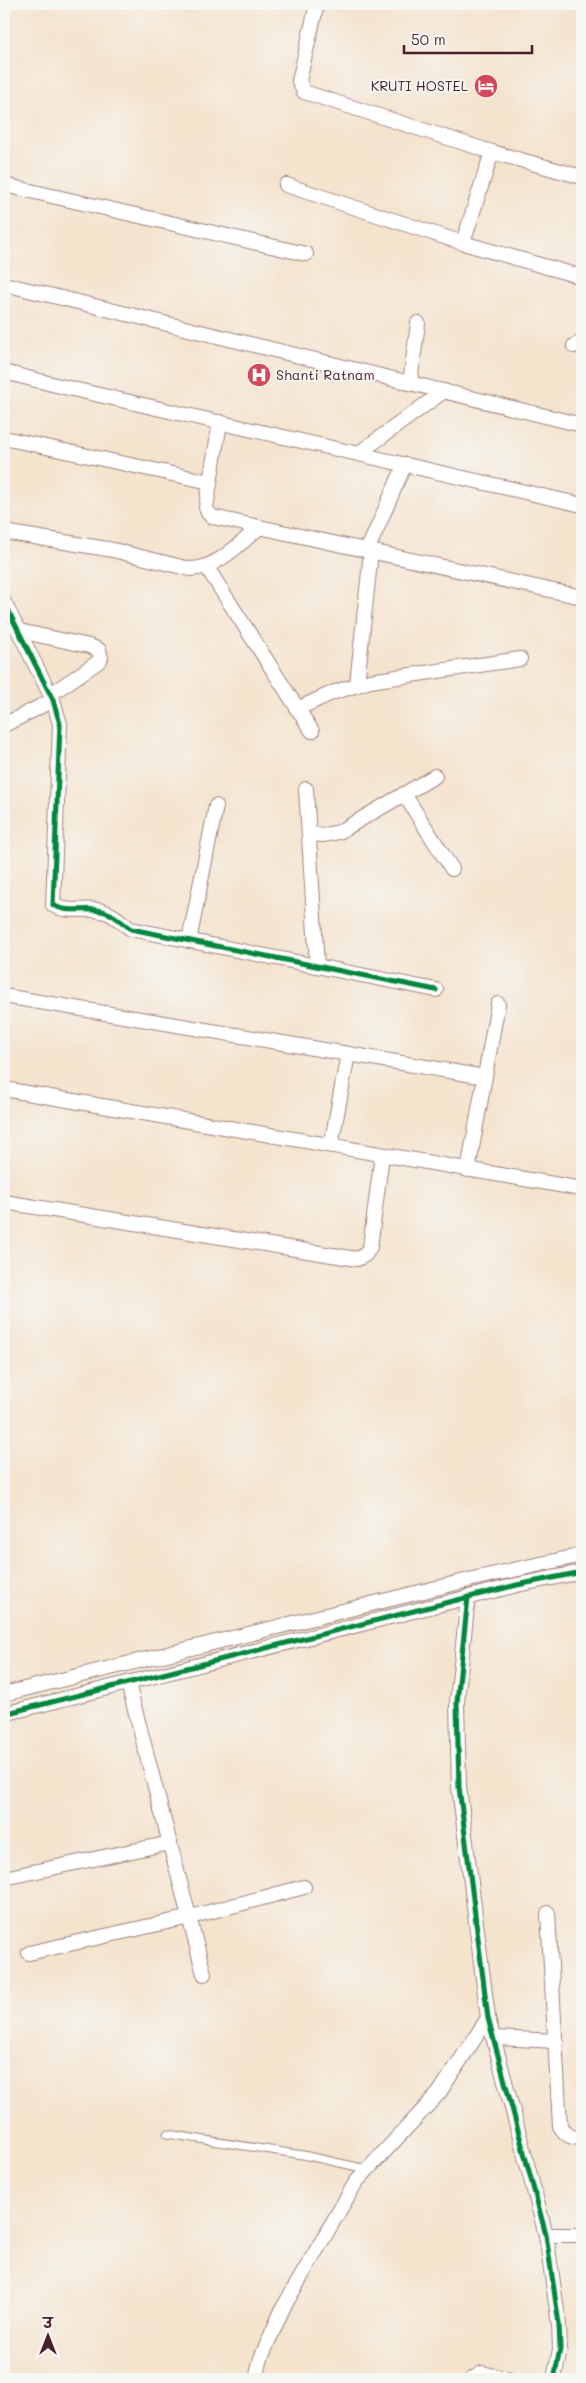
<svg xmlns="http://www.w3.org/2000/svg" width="586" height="2383" viewBox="0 0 586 2383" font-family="Mali,'Playpen Sans Deva',sans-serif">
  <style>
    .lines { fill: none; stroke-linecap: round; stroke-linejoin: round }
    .lane-casing { stroke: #9f817c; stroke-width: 9 }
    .street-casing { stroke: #9f817c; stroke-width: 16 }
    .lane { stroke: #fff; stroke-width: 7 }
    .street { stroke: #fff; stroke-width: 14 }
    .cycleway-casing { stroke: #f6f6f2; stroke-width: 8 }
    .cycleway { stroke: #00873e; stroke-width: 5 }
    .labels { text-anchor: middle; stroke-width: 4; stroke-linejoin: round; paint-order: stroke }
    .poi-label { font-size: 14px; fill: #4a1f2b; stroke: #f6f6f2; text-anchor: end }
  </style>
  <rect width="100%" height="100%" fill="#f6f6f2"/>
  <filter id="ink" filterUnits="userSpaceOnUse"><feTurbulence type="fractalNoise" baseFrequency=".02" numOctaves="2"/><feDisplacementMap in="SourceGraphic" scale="10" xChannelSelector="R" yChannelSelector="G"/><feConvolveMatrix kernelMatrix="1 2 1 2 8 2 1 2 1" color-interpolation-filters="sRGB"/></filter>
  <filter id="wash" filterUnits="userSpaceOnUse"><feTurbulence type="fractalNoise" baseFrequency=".0096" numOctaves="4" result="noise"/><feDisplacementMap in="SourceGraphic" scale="20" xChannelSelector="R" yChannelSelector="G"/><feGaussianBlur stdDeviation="1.12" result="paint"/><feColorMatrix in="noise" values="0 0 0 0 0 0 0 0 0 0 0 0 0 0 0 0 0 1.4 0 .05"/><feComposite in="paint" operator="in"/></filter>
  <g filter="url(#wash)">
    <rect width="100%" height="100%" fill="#f4e3cd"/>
  </g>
  <g filter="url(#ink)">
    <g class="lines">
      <!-- lane casing -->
      <g class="lane-casing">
        <path id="lane" d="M 167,2134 L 303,2155 L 367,2169"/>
      </g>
      <!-- street casing -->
      <g class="street-casing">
        <g id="street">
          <path d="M 317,4 L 299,81 L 304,92 L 492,152 L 582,177"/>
          <path d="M 4,185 L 306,254"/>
          <path d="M 286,185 L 463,243 L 582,277"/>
          <path d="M 463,243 L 492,152"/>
          <path d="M 4,284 L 582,425"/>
          <path d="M 574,346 L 582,342"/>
          <path d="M 4,372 L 64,387 L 582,505"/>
          <path d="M 410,383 L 418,323"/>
          <path d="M 220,422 L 206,507 L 208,513 L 213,517 L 582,597"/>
          <path d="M 4,438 L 210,482"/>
          <path d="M 359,453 L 444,391"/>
          <path d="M 4,532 L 113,550 L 190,569 C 217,569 240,543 260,527"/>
          <path d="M 367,551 L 405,464"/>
          <path d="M 206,566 L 312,731"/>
          <path d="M 4,602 L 53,700 L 60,724 L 53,905 C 69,915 91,905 108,913 C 116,916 123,924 131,929 L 436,990"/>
          <path d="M 19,631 L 89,646 L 99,650 L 101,658 L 98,662 L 51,694"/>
          <path d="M 357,684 L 371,552"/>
          <path d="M 297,709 L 332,693 L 370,681 L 520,659"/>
          <path d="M 4,725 L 53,700"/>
          <path d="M 306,789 L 317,966"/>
          <path d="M 404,794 L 452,869"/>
          <path d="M 309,834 L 324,835 L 339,832 L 435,776"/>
          <path d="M 189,941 L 216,806"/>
          <path d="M 4,996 L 485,1077"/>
          <path d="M 4,1089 L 582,1189"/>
          <path d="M 331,1146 L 348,1054"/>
          <path d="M 468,1170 L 498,1004"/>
          <path d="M 4,1202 L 357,1259 L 365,1255 L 370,1247 L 382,1155"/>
          <path d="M 468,1597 L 457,1702 L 459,1787 L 488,2018 L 546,2235 L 559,2324 L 560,2349 L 554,2379"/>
          <path d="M 128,1683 L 204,1974"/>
          <path d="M 4,1694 L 477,1578 L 582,1555"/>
          <path d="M 4,1714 L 517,1585 L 582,1572"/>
          <path d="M 4,1878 L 170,1843"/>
          <path d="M 548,1913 L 560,2126 C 566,2136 571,2138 582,2138"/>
          <path d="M 29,1953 L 190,1917 L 304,1887"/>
          <path d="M 495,2038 L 556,2041"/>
          <path d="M 546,2235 L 582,2235"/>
          <path d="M 256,2379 L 261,2358 L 283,2308 L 356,2182 L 439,2093 L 488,2018"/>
          <path d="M 472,2379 L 482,2373 L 508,2379"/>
        </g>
      </g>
      <!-- lane -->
      <use href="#lane" class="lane"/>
      <!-- street -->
      <use href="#street" class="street"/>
      <!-- cycleway casing -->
      <g class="cycleway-casing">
        <g id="cycleway">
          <path d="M 4,602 L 53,700 L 60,724 L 53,905 C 69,915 91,905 108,913 C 116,916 123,924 131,929 L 436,990"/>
          <path d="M 468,1597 L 457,1702 L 459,1787 L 488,2018 L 546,2235 L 559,2324 L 560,2349 L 554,2379"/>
          <path d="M 4,1714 L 517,1585 L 582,1572"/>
        </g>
      </g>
      <!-- cycleway -->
      <use href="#cycleway" class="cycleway"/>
    </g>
  </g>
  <!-- icons -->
  <defs>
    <g id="hotel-disc" transform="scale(1.25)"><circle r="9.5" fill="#d1495b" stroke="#f6f6f2"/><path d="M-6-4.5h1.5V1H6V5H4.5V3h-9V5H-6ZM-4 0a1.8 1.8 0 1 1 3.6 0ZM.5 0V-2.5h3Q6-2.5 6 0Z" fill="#fff"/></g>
    <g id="hospital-disc" transform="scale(1.25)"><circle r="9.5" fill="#d1495b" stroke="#f6f6f2"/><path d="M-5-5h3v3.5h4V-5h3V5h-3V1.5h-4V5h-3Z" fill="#fff"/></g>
  </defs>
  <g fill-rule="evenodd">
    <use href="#hotel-disc" x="486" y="86"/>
    <use href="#hospital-disc" x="259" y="375"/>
  </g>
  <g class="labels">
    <!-- poi labels -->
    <g class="poi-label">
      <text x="468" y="91">KRUTI HOSTEL</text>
      <text x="276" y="380" text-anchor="start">Shanti Ratnam</text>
    </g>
  </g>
  <!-- margin -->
  <rect width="586" height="2383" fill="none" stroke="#f6f6f2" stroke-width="20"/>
  <!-- north arrow -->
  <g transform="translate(48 2336)" stroke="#f6f6f2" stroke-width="4" paint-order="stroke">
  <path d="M0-4L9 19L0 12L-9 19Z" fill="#4a1f2b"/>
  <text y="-8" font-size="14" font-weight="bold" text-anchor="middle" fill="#4a1f2b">उ</text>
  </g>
  <!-- scale -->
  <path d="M404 45v8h128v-8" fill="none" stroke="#4a1f2b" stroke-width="2.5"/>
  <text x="411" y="45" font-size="15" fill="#4a1f2b" stroke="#f6f6f2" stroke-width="4" paint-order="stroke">50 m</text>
</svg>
